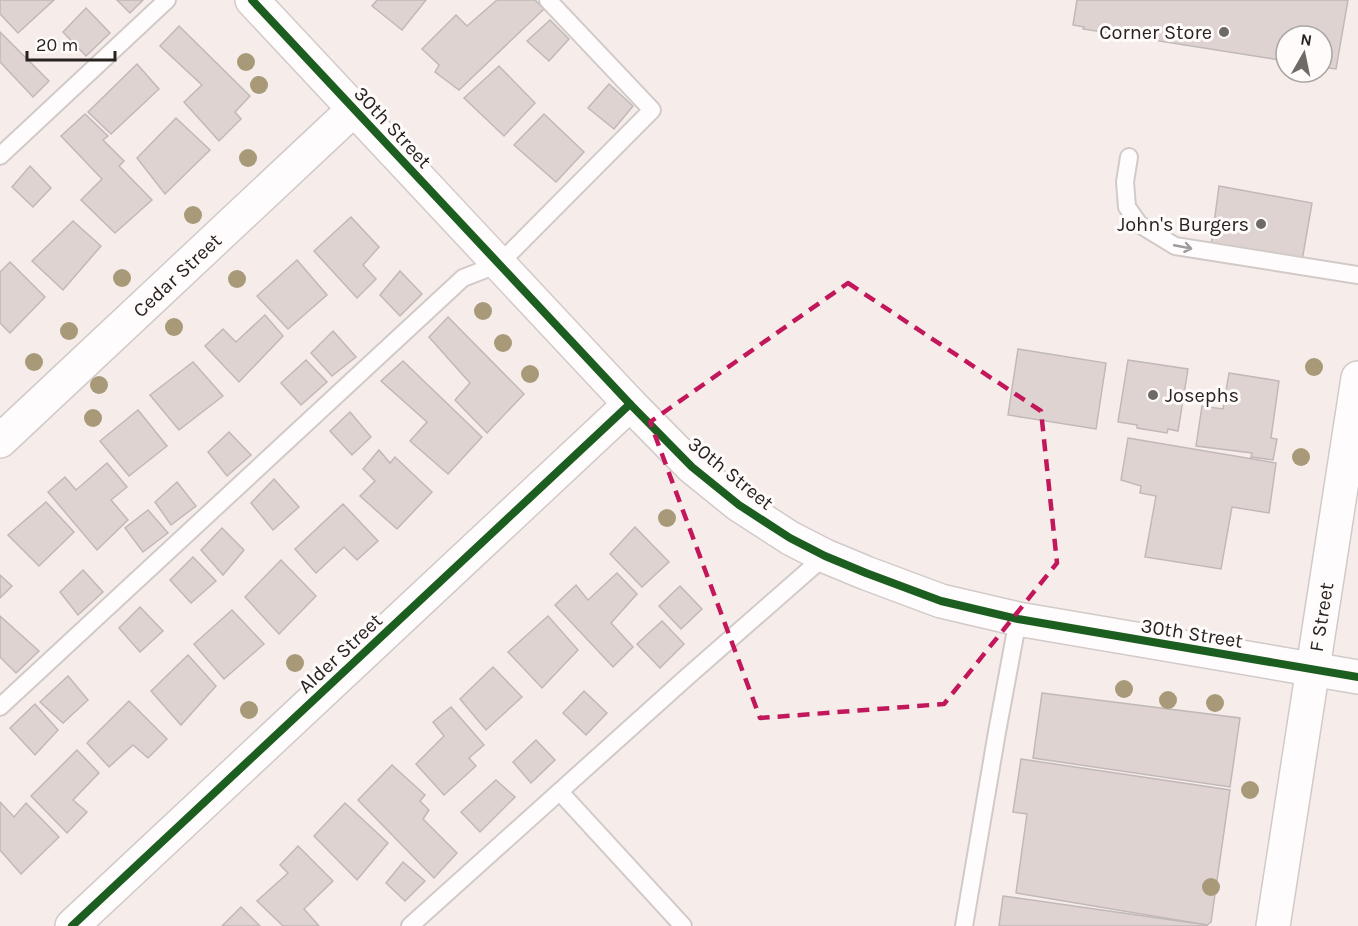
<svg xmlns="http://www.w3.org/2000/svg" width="1358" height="926" viewBox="0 0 1358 926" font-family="Karla,sans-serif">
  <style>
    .building { fill: #dfd3d2; stroke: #c0b9b7; stroke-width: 1.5 }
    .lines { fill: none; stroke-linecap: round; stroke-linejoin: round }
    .lane-casing { stroke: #d2cac8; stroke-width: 20 }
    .street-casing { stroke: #d2cac8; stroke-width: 36 }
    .secondary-casing { stroke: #d2cac8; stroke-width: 36 }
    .lane { stroke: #fefcfc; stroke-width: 16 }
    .street { stroke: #fefcfc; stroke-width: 33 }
    .secondary { stroke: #fefcfc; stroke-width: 33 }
    .cycleway-casing { stroke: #fefbfa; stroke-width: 11 }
    .cycleway { stroke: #1b5e20; stroke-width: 8 }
    .tree { fill: #a89a79 }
    .oneway { stroke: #9e9a99 }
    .marked { fill: none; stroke: #c2185b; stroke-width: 4.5; stroke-dasharray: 12 8; stroke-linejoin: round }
    .poi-dot { fill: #706a67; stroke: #fefbfa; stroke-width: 2 }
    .labels { text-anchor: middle; stroke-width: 6; stroke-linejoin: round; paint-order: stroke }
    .poi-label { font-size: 20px; fill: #282321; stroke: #fefbfa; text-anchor: end }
    .street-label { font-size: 20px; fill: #282321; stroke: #fefbfa }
  </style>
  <rect width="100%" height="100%" fill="#f6edea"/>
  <!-- building -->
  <g class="building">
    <path d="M 0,0 L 54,0 L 18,33 L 0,14 Z"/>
    <path d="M 117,0 L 143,0 L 130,13 Z"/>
    <path d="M 377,0 L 426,0 L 402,30 L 372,6 Z"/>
    <path d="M 497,0 L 535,0 L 544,9 L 459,90 L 435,72 L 439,65 L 422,49 L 456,15 L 467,26 Z"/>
    <path d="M 1077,0 L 1348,0 L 1336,69 L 1322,67 L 1322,36 L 1286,36 L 1286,61 L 1083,29 L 1084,27 L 1073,25 Z"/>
    <path d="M 86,8 L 110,33 L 86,56 L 63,32 Z"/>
    <path d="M 550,20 L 569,39 L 549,61 L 527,41 Z"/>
    <path d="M 179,26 L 250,96 L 235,112 L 241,119 L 219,141 L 184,102 L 202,85 L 160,46 Z"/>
    <path d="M 0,32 L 49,81 L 33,97 L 0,62 Z"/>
    <path d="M 137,64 L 159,89 L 111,134 L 88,112 Z"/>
    <path d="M 499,66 L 535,103 L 504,136 L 464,98 Z"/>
    <path d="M 609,84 L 633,106 L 614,129 L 588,108 Z"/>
    <path d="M 85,114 L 108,136 L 103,140 L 124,161 L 119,166 L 152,200 L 115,233 L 81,200 L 102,179 L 61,136 Z"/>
    <path d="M 544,114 L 584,152 L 556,182 L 514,145 Z"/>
    <path d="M 176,118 L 210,150 L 165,194 L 137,158 Z"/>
    <path d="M 30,166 L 51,188 L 33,207 L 12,187 Z"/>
    <path d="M 1219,186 L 1312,203 L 1302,261 L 1211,246 Z"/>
    <path d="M 351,217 L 379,247 L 363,265 L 376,279 L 357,298 L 314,251 Z"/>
    <path d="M 73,221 L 101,246 L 63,290 L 32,261 Z"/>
    <path d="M 297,260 L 327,295 L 288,329 L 257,296 Z"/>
    <path d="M 10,262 L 45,297 L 10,333 L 0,323 L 0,272 Z"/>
    <path d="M 400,271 L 422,294 L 400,316 L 380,295 Z"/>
    <path d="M 265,315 L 283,336 L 239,382 L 205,346 L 223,329 L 236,342 Z"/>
    <path d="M 448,317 L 524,394 L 487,433 L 455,400 L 470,383 L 429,337 Z"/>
    <path d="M 333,331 L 356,357 L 332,376 L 311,353 Z"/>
    <path d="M 1018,349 L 1106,363 L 1096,429 L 1008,415 Z"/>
    <path d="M 306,360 L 327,382 L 301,405 L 281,383 Z"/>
    <path d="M 1128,360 L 1188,369 L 1178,431 L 1168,429 L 1167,433 L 1137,428 L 1137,425 L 1118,422 Z"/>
    <path d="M 403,361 L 482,437 L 448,474 L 410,441 L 427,422 L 381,381 Z"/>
    <path d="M 193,362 L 223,396 L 179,430 L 150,395 Z"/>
    <path d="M 1229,373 L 1279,381 L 1271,438 L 1277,439 L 1273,460 L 1251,457 L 1252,453 L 1196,446 L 1202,406 L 1223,409 Z"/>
    <path d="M 138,410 L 167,446 L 129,476 L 100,441 Z"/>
    <path d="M 350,412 L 371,437 L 352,455 L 330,431 Z"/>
    <path d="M 229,432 L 251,455 L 227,476 L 208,452 Z"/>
    <path d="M 1128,438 L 1276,463 L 1269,513 L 1232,507 L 1221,569 L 1145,557 L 1156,496 L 1140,493 L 1141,486 L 1121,480 Z"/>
    <path d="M 379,450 L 390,463 L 395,457 L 432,492 L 397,529 L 360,496 L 375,481 L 363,469 Z"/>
    <path d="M 107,463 L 127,487 L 111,500 L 128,520 L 97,550 L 48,492 L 65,477 L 76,490 Z"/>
    <path d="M 274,479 L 299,507 L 273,530 L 251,503 Z"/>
    <path d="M 177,482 L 196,506 L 171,525 L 155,502 Z"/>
    <path d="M 46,502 L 74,532 L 39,566 L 8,535 Z"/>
    <path d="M 343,504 L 378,541 L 357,560 L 344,547 L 316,573 L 295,549 Z"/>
    <path d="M 148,510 L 168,533 L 143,552 L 125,528 Z"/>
    <path d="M 635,527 L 669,562 L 642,587 L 610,554 Z"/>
    <path d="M 222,528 L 244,550 L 223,575 L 201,550 Z"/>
    <path d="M 193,557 L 216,581 L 191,603 L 170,580 Z"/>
    <path d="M 281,560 L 316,596 L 279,634 L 245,597 Z"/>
    <path d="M 83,570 L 103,592 L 78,615 L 60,592 Z"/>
    <path d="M 617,573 L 637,594 L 611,623 L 633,647 L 613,667 L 555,605 L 576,585 L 588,600 Z"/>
    <path d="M 0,575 L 12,586 L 0,598 Z"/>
    <path d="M 680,586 L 702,609 L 681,629 L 659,606 Z"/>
    <path d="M 140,607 L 163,631 L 140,652 L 119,628 Z"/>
    <path d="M 232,610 L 264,644 L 224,679 L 194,644 Z"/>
    <path d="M 0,616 L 39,651 L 16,673 L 0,657 Z"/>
    <path d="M 548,616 L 578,650 L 542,688 L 508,652 Z"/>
    <path d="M 662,621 L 684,644 L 660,668 L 637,644 Z"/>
    <path d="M 188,655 L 216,686 L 181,725 L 151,691 Z"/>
    <path d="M 493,667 L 522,697 L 486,730 L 460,699 Z"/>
    <path d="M 68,676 L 88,700 L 63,723 L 40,702 Z"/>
    <path d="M 584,691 L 607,713 L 586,735 L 563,713 Z"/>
    <path d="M 1042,693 L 1240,718 L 1230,787 L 1033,758 Z"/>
    <path d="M 129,701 L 167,739 L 148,758 L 133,745 L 109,767 L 87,743 Z"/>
    <path d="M 35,704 L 58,730 L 35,755 L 10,728 Z"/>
    <path d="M 451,707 L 484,745 L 469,758 L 476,766 L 444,795 L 416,764 L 444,736 L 433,722 Z"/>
    <path d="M 536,740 L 555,760 L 531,783 L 513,762 Z"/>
    <path d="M 77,750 L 99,773 L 73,800 L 87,812 L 67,833 L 31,796 Z"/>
    <path d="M 1021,759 L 1230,790 L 1211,922 L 1207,925 L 1016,893 L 1027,814 L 1013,812 Z"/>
    <path d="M 392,765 L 425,795 L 420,801 L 429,810 L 423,819 L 457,853 L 434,878 L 358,800 Z"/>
    <path d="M 496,780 L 515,797 L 480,832 L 461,812 Z"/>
    <path d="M 0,802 L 14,817 L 26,803 L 59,837 L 21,874 L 0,850 Z"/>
    <path d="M 345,803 L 388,843 L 357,880 L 314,836 Z"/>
    <path d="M 298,846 L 333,881 L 304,909 L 319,926 L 283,926 L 257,901 L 288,873 L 280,865 Z"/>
    <path d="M 403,862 L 425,881 L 405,901 L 386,883 Z"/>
    <path d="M 1003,896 L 1207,925 L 1207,926 L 999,926 Z"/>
    <path d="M 241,907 L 260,926 L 222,926 Z"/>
  </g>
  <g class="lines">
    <!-- lane casing -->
    <g class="lane-casing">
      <g id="lane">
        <path d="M 0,156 L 167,0"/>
        <path d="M 1129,157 L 1125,182 L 1127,207 L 1139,224 L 1175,246 L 1358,275"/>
        <path d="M 0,707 L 463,278 L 499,264 L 652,110 L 548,0"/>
        <path d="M 560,792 L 683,926"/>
        <path d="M 410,926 L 687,677 L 825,556"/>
        <path d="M 964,926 L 997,732 L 1018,619"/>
      </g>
    </g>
    <!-- street casing -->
    <g class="street-casing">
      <g id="street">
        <path d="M 0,441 L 354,109"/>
        <path d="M 72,926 L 630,404"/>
      </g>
    </g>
    <!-- secondary casing -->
    <g class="secondary-casing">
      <g id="secondary">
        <path d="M 252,0 L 630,404 L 692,467 L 739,505 L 790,538 L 825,556 L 866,573 L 941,601 L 1018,619 L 1358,677"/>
        <path d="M 1273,926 L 1358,378"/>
      </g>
    </g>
    <!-- lane -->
    <use href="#lane" class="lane"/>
    <!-- street -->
    <use href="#street" class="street"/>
    <!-- secondary -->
    <use href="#secondary" class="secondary"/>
    <!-- cycleway casing -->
    <g class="cycleway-casing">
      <g id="cycleway">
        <path d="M 252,0 L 630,404 L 692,467 L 739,505 L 790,538 L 825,556 L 866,573 L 941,601 L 1018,619 L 1358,677"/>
        <path d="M 72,926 L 630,404"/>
      </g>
    </g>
    <!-- cycleway -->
    <use href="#cycleway" class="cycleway"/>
  </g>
  <!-- trees -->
  <g class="tree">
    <circle cx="246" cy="62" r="9"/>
    <circle cx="259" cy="85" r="9"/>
    <circle cx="248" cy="158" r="9"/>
    <circle cx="193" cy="215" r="9"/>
    <circle cx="122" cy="278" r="9"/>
    <circle cx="237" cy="279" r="9"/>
    <circle cx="483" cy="311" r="9"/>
    <circle cx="174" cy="327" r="9"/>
    <circle cx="69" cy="331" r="9"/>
    <circle cx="503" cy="343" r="9"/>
    <circle cx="34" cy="362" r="9"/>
    <circle cx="1314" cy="367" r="9"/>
    <circle cx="530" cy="374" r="9"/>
    <circle cx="99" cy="385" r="9"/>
    <circle cx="93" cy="418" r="9"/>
    <circle cx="1301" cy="457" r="9"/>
    <circle cx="667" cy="518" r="9"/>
    <circle cx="295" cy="663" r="9"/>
    <circle cx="1124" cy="689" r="9"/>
    <circle cx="1168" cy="700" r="9"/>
    <circle cx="1215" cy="703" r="9"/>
    <circle cx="249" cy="710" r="9"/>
    <circle cx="1250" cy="790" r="9"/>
    <circle cx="1211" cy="887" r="9"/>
  </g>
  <!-- one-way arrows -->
  <defs><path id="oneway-shaft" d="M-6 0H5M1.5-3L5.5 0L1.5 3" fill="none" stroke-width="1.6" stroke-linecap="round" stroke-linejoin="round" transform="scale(1.5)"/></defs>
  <use class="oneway" href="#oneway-shaft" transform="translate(1183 247) rotate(11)"/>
  <!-- marked area -->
  <path class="marked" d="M 848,283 L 1041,411 L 1057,563 L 944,704 L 760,718 L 650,422 Z"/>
  <!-- markers -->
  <g class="poi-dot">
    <circle cx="1224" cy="32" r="6"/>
    <circle cx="1261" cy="224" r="6"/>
    <circle cx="1153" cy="395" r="6"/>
  </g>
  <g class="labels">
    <!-- poi labels -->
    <g class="poi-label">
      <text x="1212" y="39">Corner Store</text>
      <text x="1249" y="231">John's Burgers</text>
      <text x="1165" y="402" text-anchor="start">Josephs</text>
    </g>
    <!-- street labels -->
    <g class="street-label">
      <text transform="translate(393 127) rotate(47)" y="7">30th Street</text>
      <text transform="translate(177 275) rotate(-43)" y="7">Cedar Street</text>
      <text transform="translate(731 473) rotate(39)" y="7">30th Street</text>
      <text transform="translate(1321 617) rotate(-81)" y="7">F Street</text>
      <text transform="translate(1192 633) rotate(9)" y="7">30th Street</text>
      <text transform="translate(340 653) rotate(-43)" y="7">Alder Street</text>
    </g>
  </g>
  <!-- north arrow -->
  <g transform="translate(1304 54) rotate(9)"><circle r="28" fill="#fefbfa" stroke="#a8a5a3" stroke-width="1.5"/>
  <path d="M0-4.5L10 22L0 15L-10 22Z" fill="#706a67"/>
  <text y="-9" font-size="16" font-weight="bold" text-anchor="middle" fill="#282321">N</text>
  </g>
  <!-- scale -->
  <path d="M27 51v9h88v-9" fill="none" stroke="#282321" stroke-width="3"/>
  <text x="36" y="51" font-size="18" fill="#282321" stroke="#fefbfa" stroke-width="4.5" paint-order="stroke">20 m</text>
</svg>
